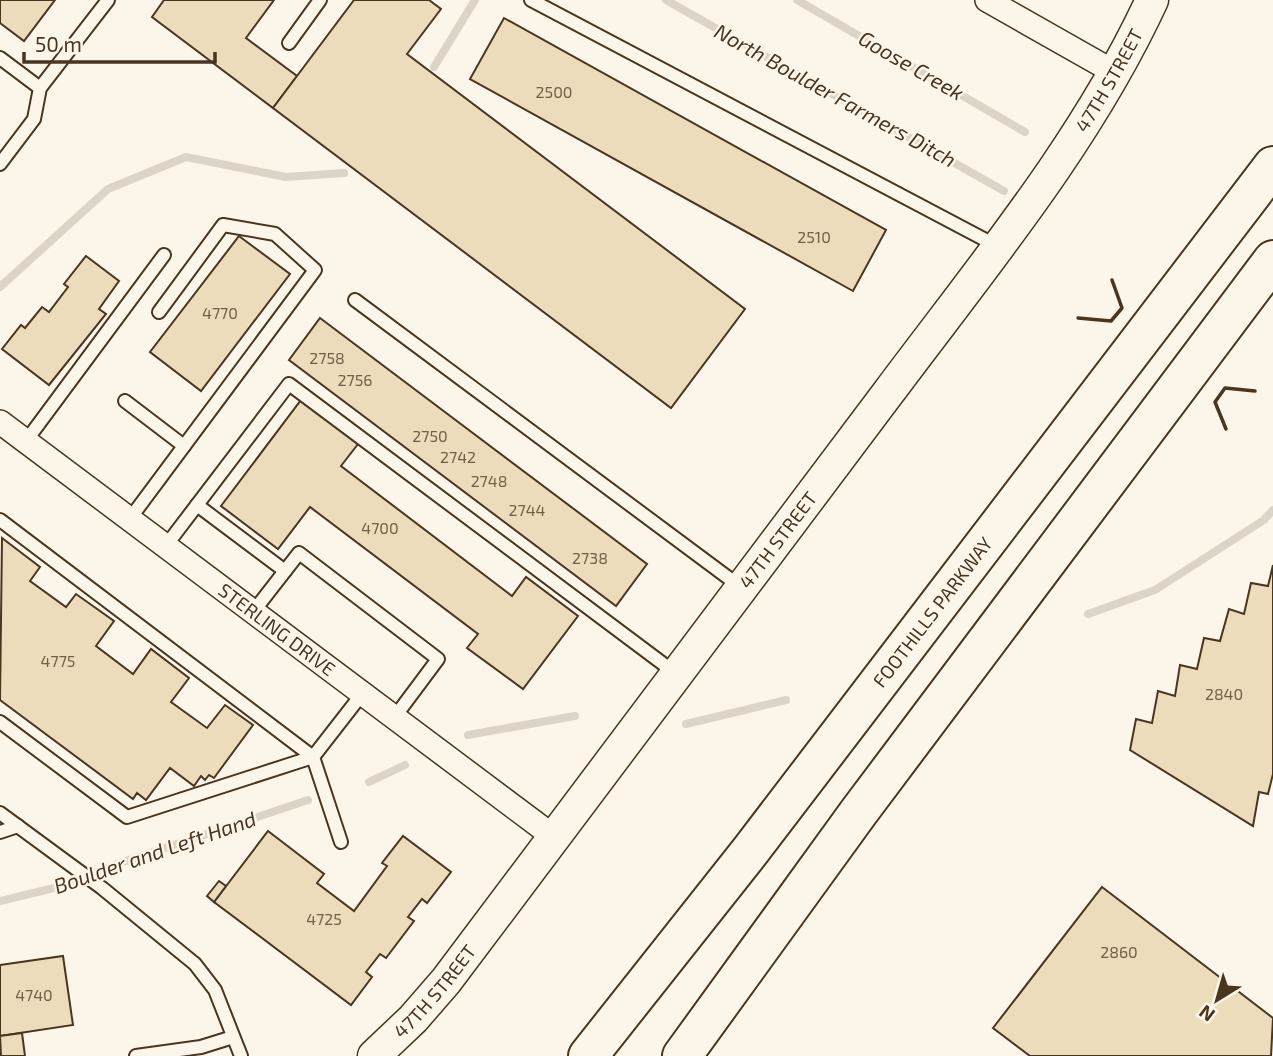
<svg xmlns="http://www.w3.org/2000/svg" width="1273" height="1056" viewBox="0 0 1273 1056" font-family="'Exo 2',sans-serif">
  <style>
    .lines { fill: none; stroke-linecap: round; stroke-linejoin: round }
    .stream { stroke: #dcd4c6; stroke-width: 8 }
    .building { fill: #ecdcbc; stroke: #4a3520; stroke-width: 2 }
    .lane-casing { stroke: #4a3520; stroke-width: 16 }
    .street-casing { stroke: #4a3520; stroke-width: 26 }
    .secondary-casing { stroke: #4a3520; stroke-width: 35 }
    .highway-casing { stroke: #4a3520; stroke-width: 42 }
    .lane { stroke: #fbf6e9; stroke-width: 12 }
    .street { stroke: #fbf6e9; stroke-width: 23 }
    .secondary { stroke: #fbf6e9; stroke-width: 32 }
    .highway { stroke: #fbf6e9; stroke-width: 38 }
    .wall { stroke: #4a3520; stroke-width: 3.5 }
    .labels { text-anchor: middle; stroke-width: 5; stroke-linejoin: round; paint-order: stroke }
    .number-label { font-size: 16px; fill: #725f47 }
    .street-label { font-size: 19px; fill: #4a3520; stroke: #fbf6e9 }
    .water-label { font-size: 21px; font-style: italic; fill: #4a3520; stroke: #fbf6e9 }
  </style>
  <rect width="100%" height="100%" fill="#fbf6e9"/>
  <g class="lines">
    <!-- stream -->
    <g class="stream">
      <path d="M 666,0 L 1004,191"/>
      <path d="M 797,0 L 1025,132"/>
      <path d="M 434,67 L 475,0"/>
      <path d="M 0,287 L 108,189 L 186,157 L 286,177 L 344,173"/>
      <path d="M 1088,614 L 1155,590 L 1264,520 L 1273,510"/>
      <path d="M 686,724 L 786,700"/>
      <path d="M 468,735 L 575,716"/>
      <path d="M 369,782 L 405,765"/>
      <path d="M 0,901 L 62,886 L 117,864 L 308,800"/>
    </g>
  </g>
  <!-- building -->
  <g class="building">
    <path d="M 0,0 L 55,0 L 24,41 L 0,23 Z"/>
    <path d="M 164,0 L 274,0 L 246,38 L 297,76 L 273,108 L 152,17 Z"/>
    <path d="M 354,0 L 429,0 L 441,9 L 407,54 L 745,309 L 671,408 L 273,108 Z"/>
    <path d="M 504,18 L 886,230 L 853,291 L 470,79 Z"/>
    <path d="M 239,236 L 290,274 L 201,391 L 150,352 Z"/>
    <path d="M 86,256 L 119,281 L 99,309 L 106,314 L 49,385 L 2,349 L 21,325 L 25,328 L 42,307 L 49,312 L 68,287 L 64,284 Z"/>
    <path d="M 320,318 L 647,564 L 616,606 L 289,360 Z"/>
    <path d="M 301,400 L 358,444 L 341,466 L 512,596 L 526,577 L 578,616 L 523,689 L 467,648 L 478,634 L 310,507 L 278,549 L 221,506 Z"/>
    <path d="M 2,538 L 40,567 L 30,581 L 66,607 L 76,594 L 114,621 L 96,646 L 133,674 L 151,649 L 189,678 L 171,702 L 207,728 L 225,705 L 253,725 L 214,778 L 209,775 L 205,780 L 201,776 L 194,786 L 170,768 L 146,800 L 137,793 L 133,799 L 0,700 Z"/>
    <path d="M 1273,565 L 1273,774 L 1268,794 L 1259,792 L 1253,826 L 1130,750 L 1136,719 L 1152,723 L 1158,691 L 1175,696 L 1180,665 L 1197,669 L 1204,638 L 1220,641 L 1229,609 L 1244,614 L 1251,583 L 1268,586 Z"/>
    <path d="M 268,831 L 324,874 L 317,883 L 354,911 L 387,866 L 382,863 L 403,836 L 451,872 L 427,903 L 422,899 L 408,917 L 414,921 L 386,958 L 380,954 L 366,972 L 372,977 L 351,1005 L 214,902 Z"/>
    <path d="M 219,881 L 226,886 L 214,902 L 207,896 Z"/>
    <path d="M 1102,887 L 1273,1018 L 1271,1056 L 1030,1056 L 993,1028 Z"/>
    <path d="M 63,956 L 73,1025 L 0,1036 L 0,965 Z"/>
    <path d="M 22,1033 L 25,1056 L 1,1056 L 0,1036 Z"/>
  </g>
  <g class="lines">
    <!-- lane casing -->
    <g class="lane-casing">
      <g id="lane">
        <path d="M 531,0 L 997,246"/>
        <path d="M 289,43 L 320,0"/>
        <path d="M 0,58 L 40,88"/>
        <path d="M 0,164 L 34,119 L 40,88 L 108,0"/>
        <path d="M 355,300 L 742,588"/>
        <path d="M 125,401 L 184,446"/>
        <path d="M 26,441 L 164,255"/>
        <path d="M 197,505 L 285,571"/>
        <path d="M 0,520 L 313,757 L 127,817 L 0,722"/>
        <path d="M 129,520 L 315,270 L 275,234 L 223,225 L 159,312"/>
        <path d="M 165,547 L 289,384 L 678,675"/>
        <path d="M 253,612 L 299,553 L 438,659 L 394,718"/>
        <path d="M 0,813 L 102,888 L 195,964 L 215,990 L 241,1056"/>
        <path d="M 0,832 L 18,826"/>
        <path d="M 341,842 L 313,757 L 362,694"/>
        <path d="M 136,1056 L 201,1047 L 233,1037"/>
      </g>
    </g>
    <!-- street casing -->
    <g class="street-casing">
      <g id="street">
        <path d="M 987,0 L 1114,72"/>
        <path id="s1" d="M 0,422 L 554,837"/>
      </g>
    </g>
    <!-- secondary casing -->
    <g class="secondary-casing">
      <g id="secondary">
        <path id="s2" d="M 374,1056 L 413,1019 L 446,981 C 593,784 742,589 888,393 C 982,267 1086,143 1152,0"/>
      </g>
    </g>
    <!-- highway casing -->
    <g class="highway-casing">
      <g id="highway">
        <path id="s3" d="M 588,1056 L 751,850 L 1273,166"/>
        <path d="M 682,1056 L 858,813 L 1273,260"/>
      </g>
    </g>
    <!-- lane -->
    <use href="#lane" class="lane"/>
    <!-- street -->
    <use href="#street" class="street"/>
    <!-- secondary -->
    <use href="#secondary" class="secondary"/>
    <!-- highway -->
    <use href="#highway" class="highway"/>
    <!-- wall -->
    <g class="wall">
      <path d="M 1078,318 L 1111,321 L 1122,308 L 1112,280"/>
      <path d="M 1226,429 L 1215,402 L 1225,388 L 1255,391"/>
    </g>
  </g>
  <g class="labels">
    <!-- number labels -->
    <g class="number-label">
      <text x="554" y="98">2500</text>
      <text x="814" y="243">2510</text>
      <text x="220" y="319">4770</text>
      <text x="327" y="364">2758</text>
      <text x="355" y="386">2756</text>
      <text x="430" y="442">2750</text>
      <text x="458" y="463">2742</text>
      <text x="489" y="487">2748</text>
      <text x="527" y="516">2744</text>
      <text x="380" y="534">4700</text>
      <text x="590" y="564">2738</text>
      <text x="58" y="667">4775</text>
      <text x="1224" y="700">2840</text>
      <text x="324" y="925">4725</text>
      <text x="1119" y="958">2860</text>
      <text x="34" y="1001">4740</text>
    </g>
    <!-- street labels -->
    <g class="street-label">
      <text dy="7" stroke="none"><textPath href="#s2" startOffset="1223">47TH STREET</textPath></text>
      <text dy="7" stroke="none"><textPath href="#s2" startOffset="656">47TH STREET</textPath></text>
      <text dy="7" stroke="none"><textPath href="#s3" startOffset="562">FOOTHILLS PARKWAY</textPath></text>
      <text dy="7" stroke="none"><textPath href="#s1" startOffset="346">STERLING DRIVE</textPath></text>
      <text dy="7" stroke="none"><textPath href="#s2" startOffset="89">47TH STREET</textPath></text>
    </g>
    <!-- water labels -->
    <g class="water-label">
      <text transform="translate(911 66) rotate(30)" y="7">Goose Creek</text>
      <text transform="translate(835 96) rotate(29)" y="7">North Boulder Farmers Ditch</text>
      <text transform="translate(155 853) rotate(-19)" y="7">Boulder and Left Hand</text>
    </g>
  </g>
  <!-- north arrow -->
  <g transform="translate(1217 1000) rotate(217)" stroke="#fbf6e9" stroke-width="5" paint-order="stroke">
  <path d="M0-5L12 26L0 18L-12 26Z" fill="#4a3520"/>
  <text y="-10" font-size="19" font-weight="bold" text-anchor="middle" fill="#4a3520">N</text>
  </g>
  <!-- scale -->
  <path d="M24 52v10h191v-10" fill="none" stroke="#4a3520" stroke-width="3.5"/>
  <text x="35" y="52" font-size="21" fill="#4a3520" stroke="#fbf6e9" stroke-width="5" paint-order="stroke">50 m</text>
</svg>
